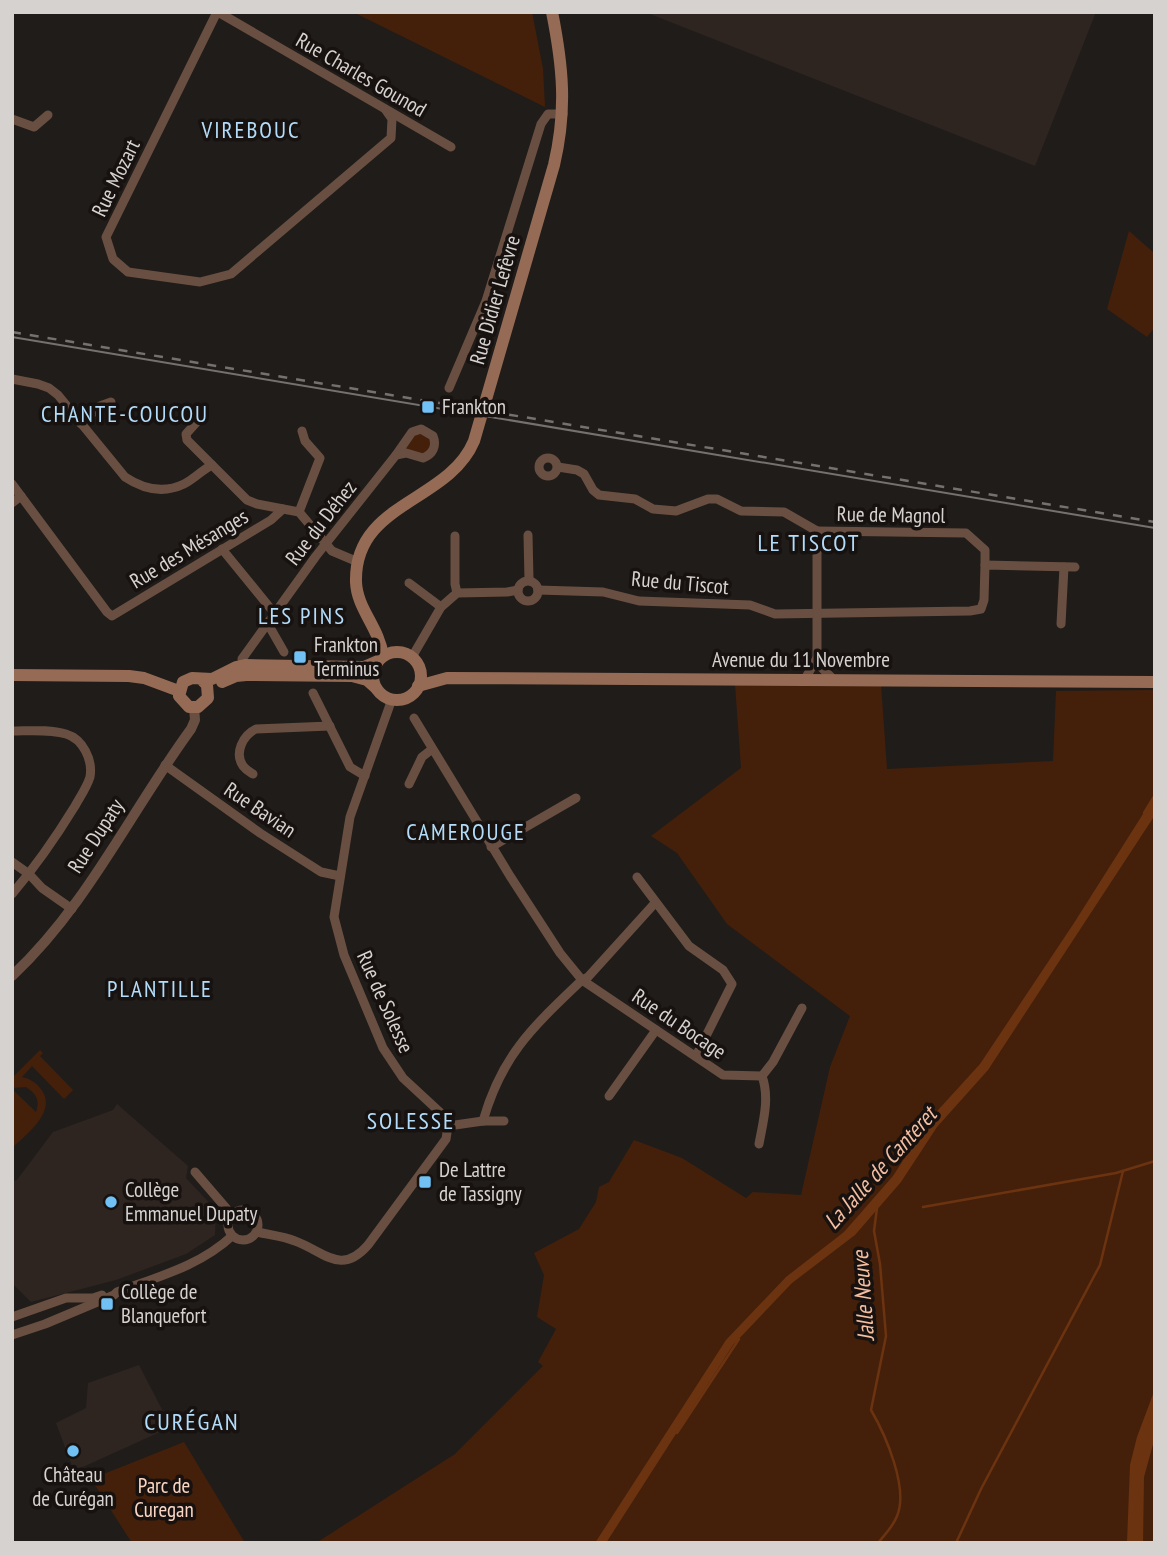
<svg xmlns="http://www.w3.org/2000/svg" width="1167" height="1555" viewBox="0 0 1167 1555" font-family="'PT Sans Narrow',sans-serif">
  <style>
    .built { fill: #2e2520 }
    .green { fill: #44200b }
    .water { fill: #6c3310 }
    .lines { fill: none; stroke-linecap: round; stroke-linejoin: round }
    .stream { stroke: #6c3310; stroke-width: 2.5 }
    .minor { stroke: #694f41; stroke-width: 9 }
    .tertiary { stroke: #694f41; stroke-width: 10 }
    .secondary { stroke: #956b55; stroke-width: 12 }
    .tram { stroke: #75716f; stroke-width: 2 }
    .rail { stroke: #75716f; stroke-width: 2.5; stroke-dasharray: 9 9; stroke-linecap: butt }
    .poi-dot { fill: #71c1f5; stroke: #171210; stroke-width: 2.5 }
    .labels { text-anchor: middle; stroke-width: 7; stroke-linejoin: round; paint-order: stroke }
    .street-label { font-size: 21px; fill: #d5d2d0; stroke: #171210 }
    .poi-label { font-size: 21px; fill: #d5d2d0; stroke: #171210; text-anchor: start }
    .park-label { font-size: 21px; fill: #fbd6c3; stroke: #171210 }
    .neighbourhood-label { font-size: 23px; letter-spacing: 2px; fill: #b2dcf9; stroke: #171210 }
    .water-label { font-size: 23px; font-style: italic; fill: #f4bea1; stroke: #171210 }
    .quarter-label { font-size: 24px; letter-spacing: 2px; fill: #b2dcf9; stroke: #171210 }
  </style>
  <rect width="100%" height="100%" fill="#201c19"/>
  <!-- built -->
  <g class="built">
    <path d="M 645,12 L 1096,12 L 1035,166 Z"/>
    <path d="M 117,1104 L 188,1166 L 186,1178 L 216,1210 L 215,1235 L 186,1254 L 116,1280 L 31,1302 L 12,1283 L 12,1181 L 17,1180 L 53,1132 L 113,1110 Z"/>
    <path d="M 139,1365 L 171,1427 L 74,1471 L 56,1423 L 86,1408 L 88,1383 Z"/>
  </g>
  <!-- green -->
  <g class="green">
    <path d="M 353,12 L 532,12 L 543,69 L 545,107 Z"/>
    <path d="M 1129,231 L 1153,252 L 1155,251 L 1155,327 L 1147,337 L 1107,309 Z"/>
    <path d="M 420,432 L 430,437 L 431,448 L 422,455 L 403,449 L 411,437 Z"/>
    <path d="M 735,684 L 881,685 L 887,769 L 1053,761 L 1056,691 L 1155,690 L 1155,1543 L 316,1543 L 455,1454 L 543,1366 L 538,1362 L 556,1329 L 537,1317 L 544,1275 L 534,1253 L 579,1229 L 596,1202 L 599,1187 L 609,1182 L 634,1140 L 682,1158 L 746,1198 L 753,1192 L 801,1195 L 830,1067 L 850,1016 L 727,924 L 677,853 L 651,836 L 741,768 Z"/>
    <path d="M 40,1050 L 43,1053 L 40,1056 L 73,1090 L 64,1099 L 32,1066 L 22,1077 C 30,1079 34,1081 40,1088 C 59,1110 27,1134 12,1148 L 12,1089 L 36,1112 C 40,1101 37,1094 26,1087 L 12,1088 L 12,1078 Z"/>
    <path d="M 184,1442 L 245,1543 L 132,1543 L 91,1479 Z"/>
  </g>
  <!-- water -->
  <g class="water">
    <path d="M 1155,795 L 1155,815 L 988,1070 L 937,1127 L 901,1182 L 855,1235 L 792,1283 L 733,1345 L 606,1543 L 595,1543 L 726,1340 L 786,1277 L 844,1232 L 893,1176 L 929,1120 L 980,1064 L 1074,923 Z"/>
    <path d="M 1155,1389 L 1155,1437 L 1144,1477 L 1143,1543 L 1127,1543 L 1130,1465 L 1137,1437 Z"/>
  </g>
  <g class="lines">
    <!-- stream -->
    <g class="stream">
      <path d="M 1144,813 L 1155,795"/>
      <path d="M 923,1207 L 1116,1173 L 1155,1161"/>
      <path d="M 877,1208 L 874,1231 L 880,1264 L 886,1336 L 871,1410 C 885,1434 909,1488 897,1516 C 893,1527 885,1534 878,1543"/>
      <path d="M 677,1433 L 739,1339"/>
      <path d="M 956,1543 L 981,1489 L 1100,1265 L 1123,1171"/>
    </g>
    <!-- minor -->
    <g class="minor">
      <path d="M 217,12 L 106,237 L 113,259 L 128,272 L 200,282 L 231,274 L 391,138 L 392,119 L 385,109"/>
      <path d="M 218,12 L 451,147"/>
      <path d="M 12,119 L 34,127 L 48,115"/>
      <path d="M 12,379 L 38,384 L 49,388 L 58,395 L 125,477 C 143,489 163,494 184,484 C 194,479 202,470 212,465 L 247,500 L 257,504 L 299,512 L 332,551 L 358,562"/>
      <path d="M 449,388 L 486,301 L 541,124 L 548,114 L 563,114"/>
      <path d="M 203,415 L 186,434 L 187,440 L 212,465"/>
      <path d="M 81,424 L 100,406 L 111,402"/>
      <path d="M 421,429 L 433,436 C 437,446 433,454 423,458 L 406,453 L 396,455 L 412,432 Z"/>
      <circle cx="548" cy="467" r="9"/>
      <path d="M 558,467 L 577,470 L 584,474 L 593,490 L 599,495 L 635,499 L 653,509 L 676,511 L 708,499 L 717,499 L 741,511 L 784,512 L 817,531"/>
      <path d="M 12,484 L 107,612 L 112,616 L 271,520 L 283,509"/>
      <path d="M 12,503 L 21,496"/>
      <path d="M 299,512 L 320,458 L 305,441 L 302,431"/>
      <path d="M 528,535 L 529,580"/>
      <path d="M 455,536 L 455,584 L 457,593"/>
      <path d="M 222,549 L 275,614"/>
      <circle cx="528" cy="591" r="10"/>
      <path d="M 409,583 L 441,607"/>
      <path d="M 538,590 L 603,592 L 639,601 L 750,605 L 775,614 L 970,611 L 981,609 L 984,600 L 985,565 L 1075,567"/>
      <path d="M 268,624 L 284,652"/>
      <path d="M 1061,624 L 1064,567"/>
      <path d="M 412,657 L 441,607 L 457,593 L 507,592 L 518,590"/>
      <path d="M 242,659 L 316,556 L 396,455"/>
      <path d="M 805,679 L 817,658"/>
      <path d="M 834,680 L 822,668 L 817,658 L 817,531 L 966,533 L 985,550 L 985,565"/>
      <path d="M 313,693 L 350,767 L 365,776"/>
      <path d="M 414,718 L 510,876 L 560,953 L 582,980 C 534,1026 502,1054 483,1121"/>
      <path d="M 12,731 C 29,731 49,729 66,734 C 83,739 93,760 90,777 C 87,787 80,797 75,806 C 56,837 36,866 12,894"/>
      <path d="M 165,765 L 260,833 L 321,872 L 340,876"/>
      <path d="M 253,774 C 250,772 246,770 243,766 C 234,753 243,735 256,729 L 330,726"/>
      <path d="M 409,784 L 422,757 L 431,750"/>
      <path d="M 491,847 L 576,798"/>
      <path d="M 12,862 L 29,874 L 42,888 L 72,909"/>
      <path d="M 637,877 L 689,946 L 723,970 L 732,984 L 696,1056"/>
      <path d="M 655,903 L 588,977 L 582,980 L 723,1075 L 762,1076 C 770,1098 763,1122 759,1144"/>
      <path d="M 762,1076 L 773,1062 L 802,1008"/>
      <path d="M 609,1096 L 656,1030"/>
      <path d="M 448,1126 L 483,1121 L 504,1121"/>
      <path d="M 195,1172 L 232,1215"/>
      <circle cx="243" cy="1225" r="15"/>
      <path d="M 257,1232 C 270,1235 283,1236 295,1241 C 325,1252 341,1276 368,1245 L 446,1139 L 448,1126 L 443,1115 L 403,1078 L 383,1048 L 344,955 L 334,917 L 350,817 L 392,699"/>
      <path d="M 12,1317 L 66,1298 L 93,1298 L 102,1295"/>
      <path d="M 12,1335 L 45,1324 L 114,1295 L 117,1292 C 157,1277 200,1266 232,1236"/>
    </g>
    <!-- tertiary -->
    <path class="tertiary" d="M 12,976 C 87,906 131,811 191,729 L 195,720 L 194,708"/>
    <!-- secondary -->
    <g class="secondary">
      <circle cx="397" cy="676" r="24"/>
      <path d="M 383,656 C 379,627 357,609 356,582 C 354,502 448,503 474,441 L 554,165 C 567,110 563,67 552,12"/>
      <path d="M 12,675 L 129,676 L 144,678 L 179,691"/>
      <path d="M 201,679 L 207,685 L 208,698 L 198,707 L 189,707 L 179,696 L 183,682 L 192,678 L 212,679 L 236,667 L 245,665 L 364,667 L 378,661"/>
      <path d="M 222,682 L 236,676 L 246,675 L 352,676 L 367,680 L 376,688"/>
      <path d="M 418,686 L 447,678 L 1155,682"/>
    </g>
    <!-- tram -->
    <path class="tram" d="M 12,337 L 1155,528"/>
    <!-- rail -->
    <path class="rail" d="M 12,332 L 1155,522"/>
  </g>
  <!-- markers -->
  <g class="poi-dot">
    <rect x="421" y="400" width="14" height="14" rx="3.5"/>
    <rect x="293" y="650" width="14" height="14" rx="3.5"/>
    <rect x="418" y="1175" width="14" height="14" rx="3.5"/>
    <circle cx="111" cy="1202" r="7"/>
    <rect x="100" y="1297" width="14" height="14" rx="3.5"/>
    <circle cx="73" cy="1451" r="7"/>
  </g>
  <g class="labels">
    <!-- street labels -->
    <g class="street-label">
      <text transform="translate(361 75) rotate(30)" y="7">Rue Charles Gounod</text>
      <text transform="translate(116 178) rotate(-64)" y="7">Rue Mozart</text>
      <text transform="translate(495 300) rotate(-74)" y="7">Rue Didier Lefèvre</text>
      <text transform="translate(891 515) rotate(1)" y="7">Rue de Magnol</text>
      <text transform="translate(321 523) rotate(-52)" y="7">Rue du Déhez</text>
      <text transform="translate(189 549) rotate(-31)" y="7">Rue des Mésanges</text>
      <text transform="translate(680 583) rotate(5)" y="7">Rue du Tiscot</text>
      <text x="801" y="667">Avenue du 11 Novembre</text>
      <text transform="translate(260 810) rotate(34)" y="7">Rue Bavian</text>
      <text transform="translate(96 836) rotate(-57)" y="7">Rue Dupaty</text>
      <text transform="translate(385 1002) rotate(66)" y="7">Rue de Solesse</text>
      <text transform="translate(679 1024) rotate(34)" y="7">Rue du Bocage</text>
    </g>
    <!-- poi labels -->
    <g class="poi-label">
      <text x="442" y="414">Frankton</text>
      <text x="314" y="652">Frankton<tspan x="314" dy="24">Terminus</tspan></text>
      <text x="439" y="1177">De Lattre<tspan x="439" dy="24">de Tassigny</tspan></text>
      <text x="125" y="1197">Collège<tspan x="125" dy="24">Emmanuel Dupaty</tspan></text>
      <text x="121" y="1299">Collège de<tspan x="121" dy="24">Blanquefort</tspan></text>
      <text x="73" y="1482" text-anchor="middle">Château<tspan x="73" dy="24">de Curégan</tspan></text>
    </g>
    <!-- park labels -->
    <g class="park-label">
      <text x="164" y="1493">Parc de<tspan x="164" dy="24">Curegan</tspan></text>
    </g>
    <!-- neighbourhood labels -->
    <g class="neighbourhood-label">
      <text x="251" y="138">VIREBOUC</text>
      <text x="125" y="422">CHANTE-COUCOU</text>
      <text x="302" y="624">LES PINS</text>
      <text x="466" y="840">CAMEROUGE</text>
      <text x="160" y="997">PLANTILLE</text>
    </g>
    <!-- water labels -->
    <g class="water-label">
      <text transform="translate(880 1168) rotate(-48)" y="8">La Jalle de Canteret</text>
      <text transform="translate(863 1296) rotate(-94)" y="8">Jalle Neuve</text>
    </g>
    <!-- quarter labels -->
    <g class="quarter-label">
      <text x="809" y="551">LE TISCOT</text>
      <text x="411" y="1129">SOLESSE</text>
      <text x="192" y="1430">CURÉGAN</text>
    </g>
  </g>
  <!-- border -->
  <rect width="1167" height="1555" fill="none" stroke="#d5d2d0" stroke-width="28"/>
</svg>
